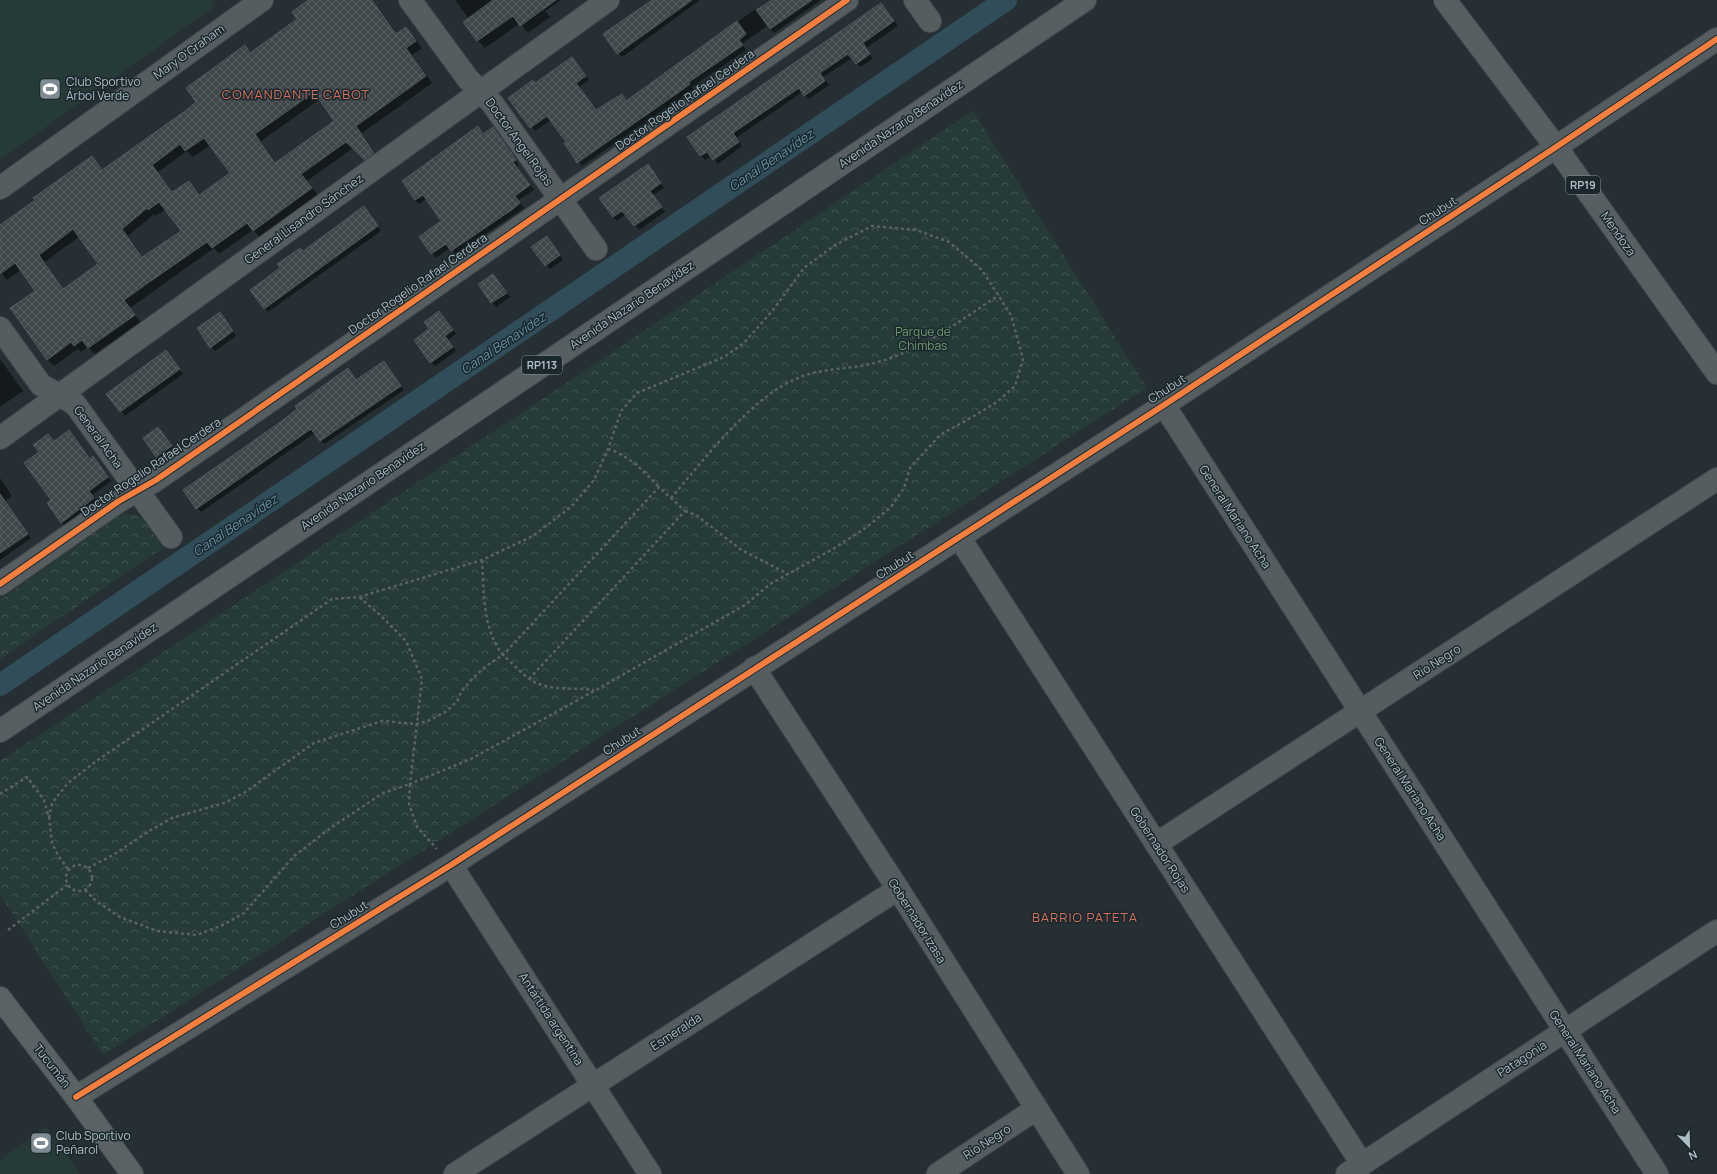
<svg xmlns="http://www.w3.org/2000/svg" width="1717" height="1174" viewBox="0 0 1717 1174" font-family="Manrope,sans-serif">
  <style>
    .grass { fill: #263b37 }
    .park { fill: url(#park-crowns) }
    .shadow { fill: #0007; fill-rule: evenodd }
    .lines { fill: none; stroke-linecap: round; stroke-linejoin: round }
    .canal { stroke: #324d5a; stroke-width: 22 }
    .building { fill: url(#building-cross-hatch); stroke: #4e575b; fill-rule: evenodd }
    .minor-casing { stroke: #444a4e; stroke-width: 24 }
    .secondary-casing { stroke: #444a4e; stroke-width: 24 }
    .primary-casing { stroke: #434c50; stroke-width: 24 }
    .path { stroke: #5a6265; stroke-width: 2.5; stroke-dasharray: 3 3; stroke-linecap: butt }
    .minor { stroke: #565d61; stroke-width: 22 }
    .secondary { stroke: #5a6266; stroke-width: 22 }
    .primary { stroke: #585f63; stroke-width: 22 }
    .cycleway-casing { stroke: #1a272d; stroke-width: 8 }
    .cycleway { stroke: #f27e40; stroke-width: 6 }
    .labels { text-anchor: middle; stroke-width: 3; stroke-linejoin: round; paint-order: stroke }
    .shield { fill: #1a272d; stroke: #829097; stroke-width: 1 }
    .shield-label { font-size: 11px; font-weight: bold; fill: #afbdc5 }
    .street-label { font-size: 12px; fill: #afbdc5; stroke: #1a272d }
    .poi-label { font-size: 12px; fill: #afbdc5; stroke: #1a272d; text-anchor: start }
    .park-label { font-size: 12px; fill: #709b6e; stroke: #1a272d }
    .neighbourhood-label { font-size: 13px; letter-spacing: 1px; fill: #d3715c; stroke: #1a272d }
    .water-label { font-size: 13px; font-style: italic; fill: #6892a5; stroke: #1a272d }
  </style>
  <defs>
    <pattern id="park-crowns" width="20" height="18" patternUnits="userSpaceOnUse"><rect width="20" height="18" fill="#263b37"/><path d="M2 6a3 3 0 1 1 6 0M12 15a3 3 0 1 1 6 0" fill="none" stroke="#435552"/></pattern>
    <pattern id="building-cross-hatch" width="8" height="8" patternUnits="userSpaceOnUse"><rect width="8" height="8" fill="#40474b"/><path d="M0 0l8 8M0 8l8-8" fill="none" stroke="#596063"/></pattern>
  </defs>
  <rect width="100%" height="100%" fill="#262f33"/>
  <!-- grass -->
  <g class="grass">
    <path d="M 0,0 L 214,0 L 211,9 L 0,160 Z"/>
    <path d="M 46,1127 L 80,1174 L 0,1174 L 0,1160 Z"/>
  </g>
  <!-- park -->
  <g class="park">
    <path d="M 973,111 L 1147,388 L 103,1055 L 0,894 L 0,761 Z"/>
    <path d="M 123,513 L 141,517 L 163,548 L 0,659 L 0,600 Z"/>
  </g>
  <!-- shadow -->
  <g class="shadow">
    <path d="M 310,0 L 373,0 L 397,34 L 406,28 L 422,48 L 412,55 L 432,83 L 362,133 L 380,160 L 372,166 L 353,148 L 307,181 L 318,195 L 260,237 L 253,230 L 219,254 L 214,248 L 130,308 L 140,322 L 95,354 L 88,347 L 81,352 L 78,349 L 54,366 L 47,359 L 36,291 L 21,270 L 7,280 L 0,272 L 0,226 L 92,157 L 104,171 L 198,103 L 245,47 L 252,53 L 299,20 ZM 320,99 L 335,121 L 276,163 L 261,141 ZM 211,145 L 231,173 L 200,195 L 189,182 L 173,192 L 158,172 L 187,151 L 193,157 ZM 166,209 L 183,231 L 144,258 L 128,236 L 154,214 L 156,216 ZM 80,236 L 100,264 L 64,290 L 45,262 Z"/>
    <path d="M 455,0 L 561,0 L 545,11 L 550,17 L 528,33 L 520,23 L 485,48 L 477,40 L 469,19 Z"/>
    <path d="M 652,0 L 700,0 L 622,57 L 618,53 Z"/>
    <path d="M 769,0 L 821,0 L 774,33 L 768,25 L 742,44 L 746,50 L 692,87 L 694,89 L 686,94 L 582,166 L 551,120 L 535,131 L 509,98 L 576,62 L 589,80 L 579,87 L 596,111 L 621,96 L 627,102 L 693,55 L 692,53 Z"/>
    <path d="M 885,8 L 898,26 L 866,48 L 873,59 L 860,67 L 852,58 L 823,77 L 829,85 L 809,99 L 802,92 L 736,138 L 742,146 L 718,164 L 711,156 L 705,160 L 701,156 L 688,138 Z"/>
    <path d="M 477,127 L 484,134 L 492,128 L 496,132 L 519,165 L 517,166 L 534,190 L 518,200 L 524,208 L 456,254 L 450,248 L 436,258 L 420,238 L 443,221 L 427,198 L 419,204 L 415,200 Z"/>
    <path d="M 648,166 L 664,188 L 653,195 L 665,212 L 639,230 L 626,214 L 617,221 L 613,217 Z"/>
    <path d="M 364,208 L 381,231 L 268,312 L 264,308 L 281,268 Z"/>
    <path d="M 550,242 L 563,260 L 550,269 L 546,265 Z"/>
    <path d="M 493,275 L 510,297 L 496,307 L 479,285 Z"/>
    <path d="M 439,312 L 456,334 L 448,340 L 456,351 L 435,366 L 431,362 L 431,329 Z"/>
    <path d="M 223,317 L 236,336 L 215,351 L 211,347 Z"/>
    <path d="M 166,351 L 183,374 L 125,416 L 108,394 Z"/>
    <path d="M 0,359 L 23,391 L 0,407 Z"/>
    <path d="M 388,367 L 404,390 L 324,444 L 315,433 L 201,512 L 197,508 L 279,424 L 348,370 L 357,381 Z"/>
    <path d="M 158,428 L 175,450 L 161,460 L 157,456 Z"/>
    <path d="M 73,436 L 90,459 L 97,462 L 111,481 L 92,495 L 98,502 L 65,526 L 61,522 L 52,500 L 54,442 Z"/>
    <path d="M 0,478 L 12,496 L 5,501 L 31,538 L 0,560 Z"/>
  </g>
  <g class="lines">
    <!-- canal -->
    <path class="canal" d="M 0,685 L 1006,0"/>
  </g>
  <!-- building -->
  <g class="building">
    <path d="M 308,0 L 372,0 L 396,34 L 406,27 L 416,41 L 406,48 L 426,76 L 356,126 L 374,153 L 365,160 L 346,142 L 301,174 L 312,188 L 253,231 L 247,223 L 212,248 L 207,242 L 148,283 L 124,300 L 135,315 L 88,348 L 82,340 L 74,346 L 71,342 L 47,360 L 10,308 L 35,291 L 15,263 L 0,274 L 0,225 L 35,200 L 33,198 L 92,156 L 102,170 L 185,111 L 196,102 L 186,88 L 245,45 L 250,53 L 297,19 L 292,12 ZM 314,92 L 334,121 L 275,163 L 255,134 ZM 204,138 L 230,173 L 199,195 L 189,181 L 172,192 L 152,165 L 180,144 L 185,151 ZM 159,202 L 181,231 L 142,257 L 122,229 L 147,208 L 148,210 ZM 73,229 L 98,264 L 63,289 L 39,255 Z"/>
    <path d="M 493,0 L 556,0 L 520,26 L 513,16 L 477,41 L 463,22 Z"/>
    <path d="M 652,0 L 692,0 L 617,54 L 603,34 Z"/>
    <path d="M 771,0 L 812,0 L 770,29 L 756,10 Z"/>
    <path d="M 881,3 L 894,21 L 863,43 L 870,54 L 856,64 L 848,54 L 820,73 L 825,81 L 804,96 L 799,88 L 733,133 L 739,142 L 713,160 L 707,152 L 700,156 L 687,137 Z"/>
    <path d="M 737,21 L 746,34 L 739,40 L 743,45 L 689,82 L 690,84 L 682,90 L 577,163 L 564,143 L 566,142 L 547,116 L 530,128 L 508,98 L 533,80 L 535,83 L 572,57 L 586,76 L 576,83 L 596,110 L 622,94 L 626,101 Z"/>
    <path d="M 478,126 L 483,134 L 493,127 L 516,160 L 513,162 L 530,185 L 515,196 L 520,203 L 513,209 L 451,251 L 446,244 L 431,254 L 419,237 L 441,221 L 423,195 L 415,200 L 402,181 Z"/>
    <path d="M 648,164 L 661,183 L 650,191 L 662,207 L 634,226 L 622,211 L 613,217 L 599,198 Z"/>
    <path d="M 364,206 L 378,226 L 264,309 L 250,290 L 280,268 L 277,264 L 300,248 L 303,251 Z"/>
    <path d="M 547,236 L 560,255 L 545,266 L 531,247 Z"/>
    <path d="M 493,274 L 507,293 L 491,303 L 478,284 Z"/>
    <path d="M 439,311 L 453,330 L 445,336 L 453,347 L 430,363 L 414,340 L 429,329 L 424,322 Z"/>
    <path d="M 220,312 L 233,331 L 210,348 L 197,328 Z"/>
    <path d="M 166,350 L 180,369 L 120,412 L 106,394 Z"/>
    <path d="M 384,361 L 401,386 L 320,441 L 311,429 L 196,509 L 183,490 L 279,423 L 297,409 L 295,406 L 348,368 L 356,380 Z"/>
    <path d="M 158,427 L 172,446 L 156,457 L 143,438 Z"/>
    <path d="M 69,430 L 90,459 L 93,456 L 108,477 L 89,491 L 94,498 L 61,523 L 47,503 L 51,500 L 24,463 L 39,452 L 33,445 L 48,434 L 54,441 Z"/>
    <path d="M 0,494 L 28,534 L 0,553 Z"/>
  </g>
  <g class="lines">
    <!-- minor casing -->
    <g class="minor-casing">
      <g id="minor">
        <path d="M 410,0 L 468,79 L 492,103 L 596,249"/>
        <path d="M 915,0 L 930,21"/>
        <path d="M 0,188 L 262,0"/>
        <path d="M 0,328 L 41,385 L 75,404 L 171,537"/>
        <path d="M 1164,405 L 1657,1174"/>
        <path d="M 0,438 L 608,0"/>
        <path d="M 959,537 L 1362,1164"/>
        <path d="M 0,584 L 119,501 L 156,480 L 847,0"/>
        <path d="M 754,668 L 898,889 L 1078,1174"/>
        <path d="M 1156,844 L 1717,479"/>
        <path d="M 451,865 L 650,1174"/>
        <path d="M 76,1097 L 451,865 L 1164,405 L 1556,147 L 1717,39"/>
        <path d="M 455,1174 L 898,889"/>
        <path d="M 938,1174 L 1036,1109"/>
        <path d="M 1347,1174 L 1717,931"/>
      </g>
    </g>
    <!-- secondary casing -->
    <g class="secondary-casing">
      <path id="secondary" d="M 0,998 L 76,1097 L 132,1174"/>
    </g>
    <!-- primary casing -->
    <g class="primary-casing">
      <g id="primary">
        <path d="M 1445,0 L 1556,147 L 1717,373"/>
        <path d="M 0,731 L 1085,0"/>
      </g>
    </g>
    <!-- path -->
    <g class="path">
      <path d="M 608,449 C 628,455 645,472 659,487"/>
      <path d="M 671,498 C 703,461 752,396 798,378 C 823,367 852,370 878,362 C 922,350 961,320 999,295"/>
      <path d="M 685,511 L 696,515 L 740,549 L 788,574"/>
      <path d="M 529,679 L 685,511 L 659,487 L 503,655 C 511,662 519,671 528,678 C 547,692 573,687 594,690"/>
      <path d="M 0,794 L 27,777 L 44,800 L 49,818 L 52,843 L 59,857 L 69,870"/>
      <path d="M 49,818 L 52,803 L 68,783 L 95,762 L 332,599 L 359,597 L 482,560 L 533,536 L 572,506 L 594,480 L 608,449 L 621,411 L 637,393 L 724,357 L 744,343 L 773,310 L 804,268 L 835,245 L 872,226 L 916,230 L 949,242 L 982,270 L 1011,315 L 1023,359 L 1015,386 L 997,402 L 974,416 L 940,435 L 910,468 L 904,488 L 891,507 L 867,527 L 833,549 L 770,584 L 745,605 L 596,690 L 471,759 L 410,784 L 422,679 L 406,641 L 380,615 L 359,597"/>
      <circle cx="79" cy="878" r="13"/>
      <path d="M 88,868 L 113,855 L 149,831 L 172,818 L 224,803 L 244,793 L 314,743 L 382,721 L 417,724 L 430,720 L 447,711 L 458,700 L 461,692 L 473,678 L 486,666 L 503,655 C 482,629 484,591 482,560"/>
      <path d="M 85,890 L 96,901 L 120,917 L 157,931 L 197,935 L 223,925 L 244,913 L 294,856 L 332,827 L 383,793 L 410,784 L 409,804 L 417,827 L 437,849"/>
      <path d="M 8,930 L 67,885"/>
    </g>
    <!-- minor -->
    <use href="#minor" class="minor"/>
    <!-- secondary -->
    <use href="#secondary" class="secondary"/>
    <!-- primary -->
    <use href="#primary" class="primary"/>
    <!-- cycleway casing -->
    <g class="cycleway-casing">
      <g id="cycleway">
        <path d="M 0,584 L 119,501 L 156,480 L 847,0"/>
        <path d="M 76,1097 L 451,865 L 1164,405 L 1556,147 L 1717,39"/>
      </g>
    </g>
    <!-- cycleway -->
    <use href="#cycleway" class="cycleway"/>
  </g>
  <!-- icons -->
  <defs>
    <g id="stadium-square" transform="scale(1.15)"><rect x="-9" y="-9" width="18" height="18" rx="4" fill="#7f8b92" stroke="#1a272d"/><path d="M0-5a6.5 5 0 1 0 0 10a6.5 5 0 1 0 0-10ZM-3.5-1.8h7v3.6h-7Z" fill="#fff"/></g>
  </defs>
  <g fill-rule="evenodd">
    <use href="#stadium-square" x="50" y="89"/>
    <use href="#stadium-square" x="41" y="1143"/>
  </g>
  <g class="labels">
    <!-- shield labels -->
    <g class="shield">
      <rect x="1566" y="176" width="34" height="18" rx="3"/>
      <rect x="522" y="356" width="40" height="18" rx="3"/>
    </g>
    <g class="shield-label">
      <text x="1583" y="189">RP19</text>
      <text x="542" y="369">RP113</text>
    </g>
    <!-- street labels -->
    <g class="street-label">
      <text transform="translate(189 52) rotate(-36)" y="4">Mary O'Graham</text>
      <text transform="translate(685 100) rotate(-35)" y="4">Doctor Rogelio Rafael Cerdera</text>
      <text transform="translate(901 124) rotate(-34)" y="4">Avenida Nazario Benavídez</text>
      <text transform="translate(519 142) rotate(54)" y="4">Doctor Angel Rojas</text>
      <text transform="translate(1438 211) rotate(-33)" y="4">Chubut</text>
      <text transform="translate(304 219) rotate(-36)" y="4">General Lisandro Sánchez</text>
      <text transform="translate(1618 234) rotate(55)" y="4">Mendoza</text>
      <text transform="translate(418 284) rotate(-35)" y="4">Doctor Rogelio Rafael Cerdera</text>
      <text transform="translate(632 305) rotate(-34)" y="4">Avenida Nazario Benavídez</text>
      <text transform="translate(1167 389) rotate(-33)" y="4">Chubut</text>
      <text transform="translate(98 437) rotate(54)" y="4">General Acha</text>
      <text transform="translate(151 467) rotate(-34)" y="4">Doctor Rogelio Rafael Cerdera</text>
      <text transform="translate(363 486) rotate(-34)" y="4">Avenida Nazario Benavídez</text>
      <text transform="translate(1235 517) rotate(57)" y="4">General Mariano Acha</text>
      <text transform="translate(895 565) rotate(-33)" y="4">Chubut</text>
      <text transform="translate(1437 662) rotate(-33)" y="4">Río Negro</text>
      <text transform="translate(95 667) rotate(-34)" y="4">Avenida Nazario Benavídez</text>
      <text transform="translate(622 741) rotate(-33)" y="4">Chubut</text>
      <text transform="translate(1410 789) rotate(57)" y="4">General Mariano Acha</text>
      <text transform="translate(1160 850) rotate(57)" y="4">Gobernador Rojas</text>
      <text transform="translate(349 915) rotate(-32)" y="4">Chubut</text>
      <text transform="translate(917 921) rotate(58)" y="4">Gobernador Izasa</text>
      <text transform="translate(551 1019) rotate(57)" y="4">Antártida argentina</text>
      <text transform="translate(676 1032) rotate(-33)" y="4">Esmeralda</text>
      <text transform="translate(1522 1059) rotate(-33)" y="4">Patagonia</text>
      <text transform="translate(1585 1062) rotate(57)" y="4">General Mariano Acha</text>
      <text transform="translate(52 1066) rotate(52)" y="4">Tucumán</text>
      <text transform="translate(987 1142) rotate(-33)" y="4">Río Negro</text>
    </g>
    <!-- poi labels -->
    <g class="poi-label">
      <text x="66" y="86">Club Sportivo<tspan x="66" dy="14">Árbol Verde</tspan></text>
      <text x="56" y="1140">Club Sportivo<tspan x="56" dy="14">Peñarol</tspan></text>
    </g>
    <!-- park labels -->
    <g class="park-label">
      <text x="923" y="336">Parque de<tspan x="923" dy="14">Chimbas</tspan></text>
    </g>
    <!-- neighbourhood labels -->
    <g class="neighbourhood-label">
      <text x="296" y="99">COMANDANTE CABOT</text>
      <text x="1085" y="922">BARRIO PATETA</text>
    </g>
    <!-- water labels -->
    <g class="water-label">
      <text transform="translate(771 160) rotate(-34)" y="5">Canal Benavídez</text>
      <text transform="translate(503 343) rotate(-34)" y="5">Canal Benavídez</text>
      <text transform="translate(235 525) rotate(-34)" y="5">Canal Benavídez</text>
    </g>
  </g>
  <!-- north arrow -->
  <g transform="translate(1689 1146) rotate(157)" stroke="#1a272d" stroke-width="3" paint-order="stroke">
  <path d="M0-3L7 15L0 10L-7 15Z" fill="#afbdc5"/>
  <text y="-6" font-size="11" font-weight="bold" text-anchor="middle" fill="#afbdc5">N</text>
  </g>
</svg>
